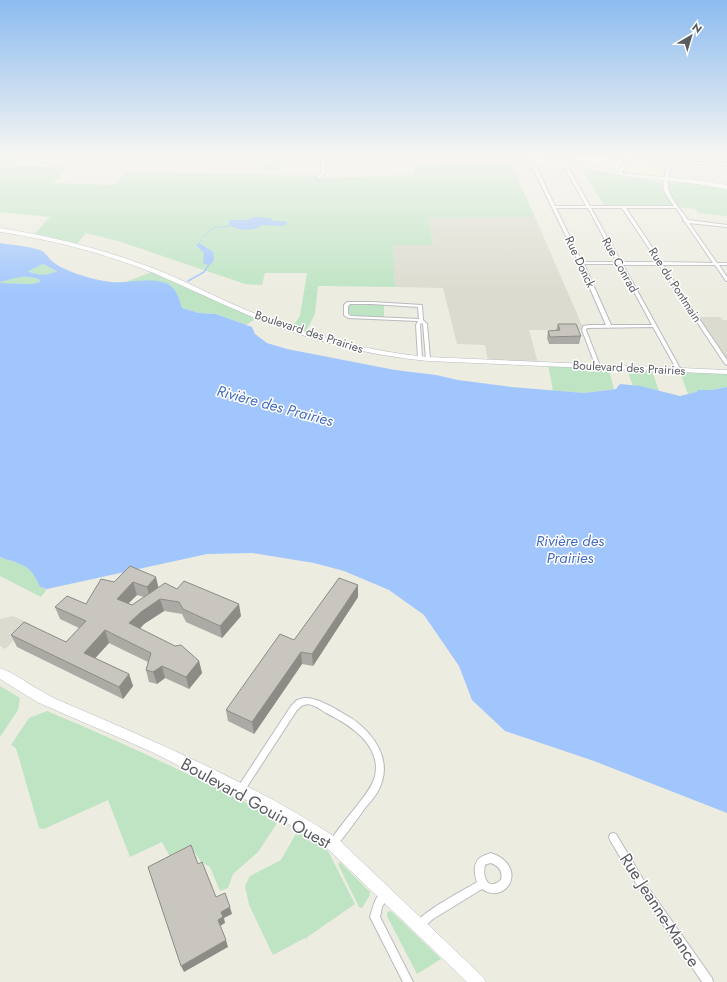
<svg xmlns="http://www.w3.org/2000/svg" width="727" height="982" viewBox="0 0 727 982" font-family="Jost,sans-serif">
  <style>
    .commercial { fill: #fdfad6 }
    .education { fill: #dcdbcf }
    .green { fill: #bee4c4 }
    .water { fill: #a1c6fd; fill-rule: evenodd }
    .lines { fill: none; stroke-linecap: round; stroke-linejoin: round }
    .stream-far1 { stroke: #a1c6fd; stroke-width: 1 }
    .stream { stroke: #a1c6fd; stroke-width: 1.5 }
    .street-casing { stroke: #b9bac0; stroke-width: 2 }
    .secondary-casing { stroke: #babcc3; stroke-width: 1 }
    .street { fill: #fff; fill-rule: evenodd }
    .secondary { fill: #fff; fill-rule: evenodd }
    .wall { fill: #acaaa4; fill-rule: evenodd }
    .shaded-wall { fill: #8c8b86 }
    .building { fill: #c8c6bf; stroke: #8c8b86 }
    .labels { text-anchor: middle; stroke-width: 3; stroke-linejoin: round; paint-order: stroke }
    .far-street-label { font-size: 12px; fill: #5a5c62; stroke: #fff }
    .water-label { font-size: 15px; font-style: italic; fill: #456cbf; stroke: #fff }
    .near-street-label { font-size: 17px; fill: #5a5c62; stroke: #fff }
  </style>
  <rect width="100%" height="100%" fill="#edece1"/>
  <!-- commercial -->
  <g class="commercial">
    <path d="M 531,156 L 564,163 L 566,166 L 535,166 Z"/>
    <path d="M 606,156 L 624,159 L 617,169 L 559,157 Z"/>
    <path d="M 630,165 L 663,169 L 662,175 L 627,171 Z"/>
  </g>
  <!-- education -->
  <g class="education">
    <path d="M 443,156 L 508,156 L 511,164 L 445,164 Z"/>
    <path d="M 535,217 L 584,330 L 529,330 L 538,363 L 488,361 L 485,345 L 457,344 L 443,288 L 395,287 L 393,245 L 433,245 L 429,218 Z"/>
    <path d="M 696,317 L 720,317 L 723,320 L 727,320 L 727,364 Z"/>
    <path d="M 13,616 L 31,624 L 5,649 L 0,646 L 0,619 Z"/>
  </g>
  <!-- green -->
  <g class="green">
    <path d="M 5,156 L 22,156 L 12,166 L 67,167 L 53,183 L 115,185 L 126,172 L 320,176 L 319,178 L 328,178 L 415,175 L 413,164 L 511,164 L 535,217 L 429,218 L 433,245 L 393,245 L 395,287 L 318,286 L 315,314 L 306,331 L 293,326 L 300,316 L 307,273 L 265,273 L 262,285 L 245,284 L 118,241 L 86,233 L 77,244 L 34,234 L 50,217 L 0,212 L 0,161 Z"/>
    <path d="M 266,160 L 283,160 L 279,170 L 261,169 Z"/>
    <path d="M 581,168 L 660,182 L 697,184 L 727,189 L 727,216 L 698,213 L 695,209 L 677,207 L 605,207 Z"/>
    <path d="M 43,264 L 57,271 C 45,277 40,277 27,270 Z"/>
    <path d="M 154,271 L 259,317 L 246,325 L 216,314 L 199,313 L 182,308 C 180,301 177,290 170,285 C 158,278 136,283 123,283 Z"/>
    <path d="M 19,276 L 33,277 L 39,279 L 40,282 L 31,284 L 0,283 L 0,282 Z"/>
    <path d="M 349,303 L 384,304 L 384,319 L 355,318 L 346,315 L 346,305 Z"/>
    <path d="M 548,364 L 608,366 L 614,389 L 584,393 L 553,391 Z"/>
    <path d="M 626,367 L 652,371 L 659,391 L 633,386 Z"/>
    <path d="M 679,370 L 727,372 L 727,387 L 712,390 L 698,390 L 696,392 L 688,394 Z"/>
    <path d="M 0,557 C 22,565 31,563 40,587 L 47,589 L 41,597 L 0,576 Z"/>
    <path d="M 0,686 L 20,698 L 18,710 L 0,737 Z"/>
    <path d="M 47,711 C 124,743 198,778 272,816 L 277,823 L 258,852 L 233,874 L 228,888 L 220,891 L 210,867 L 201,862 L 194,851 L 172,861 L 162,842 L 130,857 L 108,800 L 44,829 L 39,828 L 16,748 L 11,745 L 29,718 Z"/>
    <path d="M 300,831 L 328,851 L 355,904 L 306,938 L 308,941 L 305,938 L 273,955 L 249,905 L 245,886 L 250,876 L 281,860 L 297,832 Z"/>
    <path d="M 340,862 L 370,892 L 370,895 L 362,908 L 359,907 L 338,864 Z"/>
    <path d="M 390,911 L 392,912 L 441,959 L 417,974 L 387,916 L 387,913 Z"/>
  </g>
  <!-- water -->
  <g class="water">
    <path d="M 255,217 L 269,218 L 274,221 L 284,221 L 288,223 L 283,226 L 262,225 C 253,232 237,231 228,224 L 230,220 L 247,220 Z"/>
    <path d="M 0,243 C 13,245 27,246 40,250 C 46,252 48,258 53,262 C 66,272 94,280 111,282 C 126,284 158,275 171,286 C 177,291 180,301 182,308 L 199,313 L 216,314 L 252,327 L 255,334 L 267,343 L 287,349 L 395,370 L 436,375 L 458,380 L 511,387 L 584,393 L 616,389 L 620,384 L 640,386 L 680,396 L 696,392 L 698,390 L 712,390 L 727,387 L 727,813 L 594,761 L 505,731 L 472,700 L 459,666 L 424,615 L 389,590 L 344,571 L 314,563 L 252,553 L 207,554 L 47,589 L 40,587 C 31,564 22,565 0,557 L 0,283 L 31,284 L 40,282 L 39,279 C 25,274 14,278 0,282 ZM 43,264 L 57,271 C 46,276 39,276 28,271 Z"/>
    <path d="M 197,244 L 201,244 L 213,252 L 214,259 L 212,263 L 208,265 L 203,263 L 204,253 L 196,245 Z"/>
  </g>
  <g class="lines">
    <!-- stream-far1 -->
    <g class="stream-far1">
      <path d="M 204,237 L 213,228 L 229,226"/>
      <path d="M 198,245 L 201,240"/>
    </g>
    <!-- stream -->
    <path class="stream" d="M 188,281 L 204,272 L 210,263"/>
    <!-- street casing -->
    <g class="street-casing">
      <g id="street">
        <path d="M 40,156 L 54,157 L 56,158 C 50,163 43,163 37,160 L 37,158 ZM 41,158 L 51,159 L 46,160 L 40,159 Z"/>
        <path d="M 322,156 L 326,156 L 325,173 L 319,179 L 317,178 L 321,173 Z"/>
        <path d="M 527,156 L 531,156 L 555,206 L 586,206 L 562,163 L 567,159 L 570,160 L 566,163 L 590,206 L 674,206 C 671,202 667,197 665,193 C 660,180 668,167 673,156 L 677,156 L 674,161 L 727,163 L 727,165 L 673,163 C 660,190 673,199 688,220 L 727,225 L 727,227 L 689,223 L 717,263 L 727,263 L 727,265 L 719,265 L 727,277 L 727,281 L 726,281 L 715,265 L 663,265 L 727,360 L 727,365 L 725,364 L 659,265 L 623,265 L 681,370 L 679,371 L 677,370 L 653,327 L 587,328 L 586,330 L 600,366 L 600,367 L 596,367 L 582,330 L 583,326 L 589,325 L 606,325 L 579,263 ZM 556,208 L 588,208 L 617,262 L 582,262 ZM 591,208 L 622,208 L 658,262 L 621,262 ZM 626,208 L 676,208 L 684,220 L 683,221 L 685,222 L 713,263 L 662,262 ZM 584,264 L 619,264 L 652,325 L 611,325 Z"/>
        <path d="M 609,156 L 617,156 L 627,158 L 628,156 L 631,156 L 621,174 L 619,175 L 617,174 L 626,160 Z"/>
        <path d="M 347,302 L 372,302 L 422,305 L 423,320 L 427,324 L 430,359 L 430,360 L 428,360 L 426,359 L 423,324 L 421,323 L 420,325 L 422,358 L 420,359 L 418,358 L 416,325 L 418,321 L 348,318 L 344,315 L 344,305 ZM 350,304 L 372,304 L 418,307 L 419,319 L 351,316 L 348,314 L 348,306 Z"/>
        <path d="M 304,698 C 318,697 339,711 351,718 C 375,734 394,762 378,791 C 375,797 370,802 365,808 C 356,821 346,834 336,847 L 333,848 L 330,847 L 329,844 L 330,841 C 338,829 347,818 356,807 C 363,797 372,788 375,776 C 382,745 349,724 326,713 C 320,709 311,702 304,705 C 301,705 299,709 297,710 L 243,793 L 240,794 L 237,793 L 236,790 L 291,706 L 297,700 Z"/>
        <path d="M 613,833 L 616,834 L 647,886 L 712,978 L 713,982 L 702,982 L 641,892 L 610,840 L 609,837 L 610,834 Z"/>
        <path d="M 491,853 C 529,866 507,906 482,889 L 433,919 L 422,929 L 419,931 L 416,929 L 414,926 C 419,913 464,890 477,882 C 474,874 473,862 481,857 C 484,855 488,854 491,853 ZM 491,863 C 499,866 503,871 501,880 C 488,891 482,878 485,865 L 487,864 Z"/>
        <path d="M 385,890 L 388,892 L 390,895 L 382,907 L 380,917 L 413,982 L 403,982 L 370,917 C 373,908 375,894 385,890 Z"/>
      </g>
    </g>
    <!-- secondary casing -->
    <g class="secondary-casing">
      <g id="secondary">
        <path d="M 536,156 L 545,156 L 619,173 L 697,180 L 727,185 L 727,189 L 697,184 L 619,175 Z"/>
        <path d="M 0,228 C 50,236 99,248 147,266 C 180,278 211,295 244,309 C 303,334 364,351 428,357 L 727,370 L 727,374 L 428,361 C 363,355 301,338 241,312 C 207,298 175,281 141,268 C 95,251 48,239 0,232 Z"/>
        <path d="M 0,668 C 19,675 39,692 58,700 C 154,741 251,782 338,839 L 483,977 L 486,982 L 467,982 L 328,849 L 301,831 L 235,794 L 152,752 L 37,702 L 0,679 Z"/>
      </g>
    </g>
    <!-- street -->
    <use href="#street" class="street"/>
    <!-- secondary -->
    <use href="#secondary" class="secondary"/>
  </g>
  <!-- wall -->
  <g class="wall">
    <path d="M 558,324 L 581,336 L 579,344 L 549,344 L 547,338 L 548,331 L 556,330 Z"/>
    <path d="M 130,566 L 159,588 L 241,616 L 222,638 L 186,622 L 182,614 L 164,611 L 144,624 L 140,629 L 199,661 L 202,673 L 189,689 L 165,678 L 157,684 L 149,682 L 146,670 L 148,662 L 109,643 L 95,658 L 129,674 L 133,686 L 123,699 L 17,647 L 11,635 L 66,642 L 79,628 L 60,619 L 55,607 L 86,604 L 114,582 ZM 137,595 L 144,597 L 132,605 L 128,603 Z"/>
    <path d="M 358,597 L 313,666 L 302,664 L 254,734 L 228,721 L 226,710 L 294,640 Z"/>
  </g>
  <!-- shaded-wall -->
  <g class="shaded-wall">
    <path d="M 156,577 L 159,590 L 150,599 L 147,587 Z"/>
    <path d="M 133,582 L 137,595 L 121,611 L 117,599 Z"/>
    <path d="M 358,585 L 358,597 L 313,666 L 312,654 Z"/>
    <path d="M 160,599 L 164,611 L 144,624 L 133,635 L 129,623 L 141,612 Z"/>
    <path d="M 239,604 L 241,616 L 222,638 L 220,626 Z"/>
    <path d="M 105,630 L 109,643 L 89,665 L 84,653 Z"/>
    <path d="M 301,652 L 302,664 L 254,734 L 252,722 Z"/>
    <path d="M 199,661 L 202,673 L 189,689 L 186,677 Z"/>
    <path d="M 162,666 L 165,678 L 157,684 L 153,672 Z"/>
    <path d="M 129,674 L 133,686 L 123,699 L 119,687 Z"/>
    <path d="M 230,907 L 232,914 L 224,918 L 225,923 L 220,926 L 218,920 L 221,912 Z"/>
    <path d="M 226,940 L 228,947 L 184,972 L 181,966 Z"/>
  </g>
  <!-- building -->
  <g class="building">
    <path d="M 558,324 L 576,324 L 581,336 L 550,337 L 548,331 L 560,330 Z"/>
    <path d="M 130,566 L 156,577 L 147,587 L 133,582 L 117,599 L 132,605 L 165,583 L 177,589 L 184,581 L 239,604 L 220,626 L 183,609 L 179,602 L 160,599 L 141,612 L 129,623 L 175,646 L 181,645 L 199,661 L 186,677 L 162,666 L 153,672 L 146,670 L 151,653 L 105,630 L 84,653 L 129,674 L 119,687 L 11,635 L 24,622 L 66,642 L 86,621 L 55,607 L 67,596 L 86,604 L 101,579 L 114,582 Z"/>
    <path d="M 339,578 L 358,585 L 312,654 L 301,652 L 252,722 L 226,710 L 280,634 L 294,640 Z"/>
    <path d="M 191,845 L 198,864 L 202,862 L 216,897 L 225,893 L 230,907 L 221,912 L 223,917 L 218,920 L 226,940 L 181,966 L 148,867 Z"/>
  </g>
  <!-- sky -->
  <linearGradient id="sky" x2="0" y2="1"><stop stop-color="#8bbbf0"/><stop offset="0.53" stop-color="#f7f6f2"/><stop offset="1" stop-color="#f7f6f2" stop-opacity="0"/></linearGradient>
  <rect width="727" height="294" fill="url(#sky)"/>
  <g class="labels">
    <!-- far-street labels -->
    <g class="far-street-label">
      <text transform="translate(580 262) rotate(65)" y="4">Rue Donck</text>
      <text transform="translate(620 265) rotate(61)" y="4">Rue Conrad</text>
      <text transform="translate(675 285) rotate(57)" y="4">Rue du Pontmain</text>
      <text transform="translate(309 332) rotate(18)" y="4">Boulevard des Prairies</text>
      <text transform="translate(629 368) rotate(3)" y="4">Boulevard des Prairies</text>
    </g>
    <!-- water labels -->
    <g class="water-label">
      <text transform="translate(275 406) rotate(15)" y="5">Rivière des Prairies</text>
      <text x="570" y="546">Rivière des<tspan x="570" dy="17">Prairies</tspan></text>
    </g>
    <!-- near-street labels -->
    <g class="near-street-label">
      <text transform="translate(256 803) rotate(29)" y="6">Boulevard Gouin Ouest</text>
      <text transform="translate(660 910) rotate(57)" y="6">Rue Jeanne-Mance</text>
    </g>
  </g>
  <!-- north arrow -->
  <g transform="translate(691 36) rotate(38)" stroke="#ffffff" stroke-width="3" paint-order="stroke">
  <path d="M0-3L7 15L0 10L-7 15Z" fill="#5a5c62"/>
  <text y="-6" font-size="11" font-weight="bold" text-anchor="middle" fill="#5a5c62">N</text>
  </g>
</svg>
